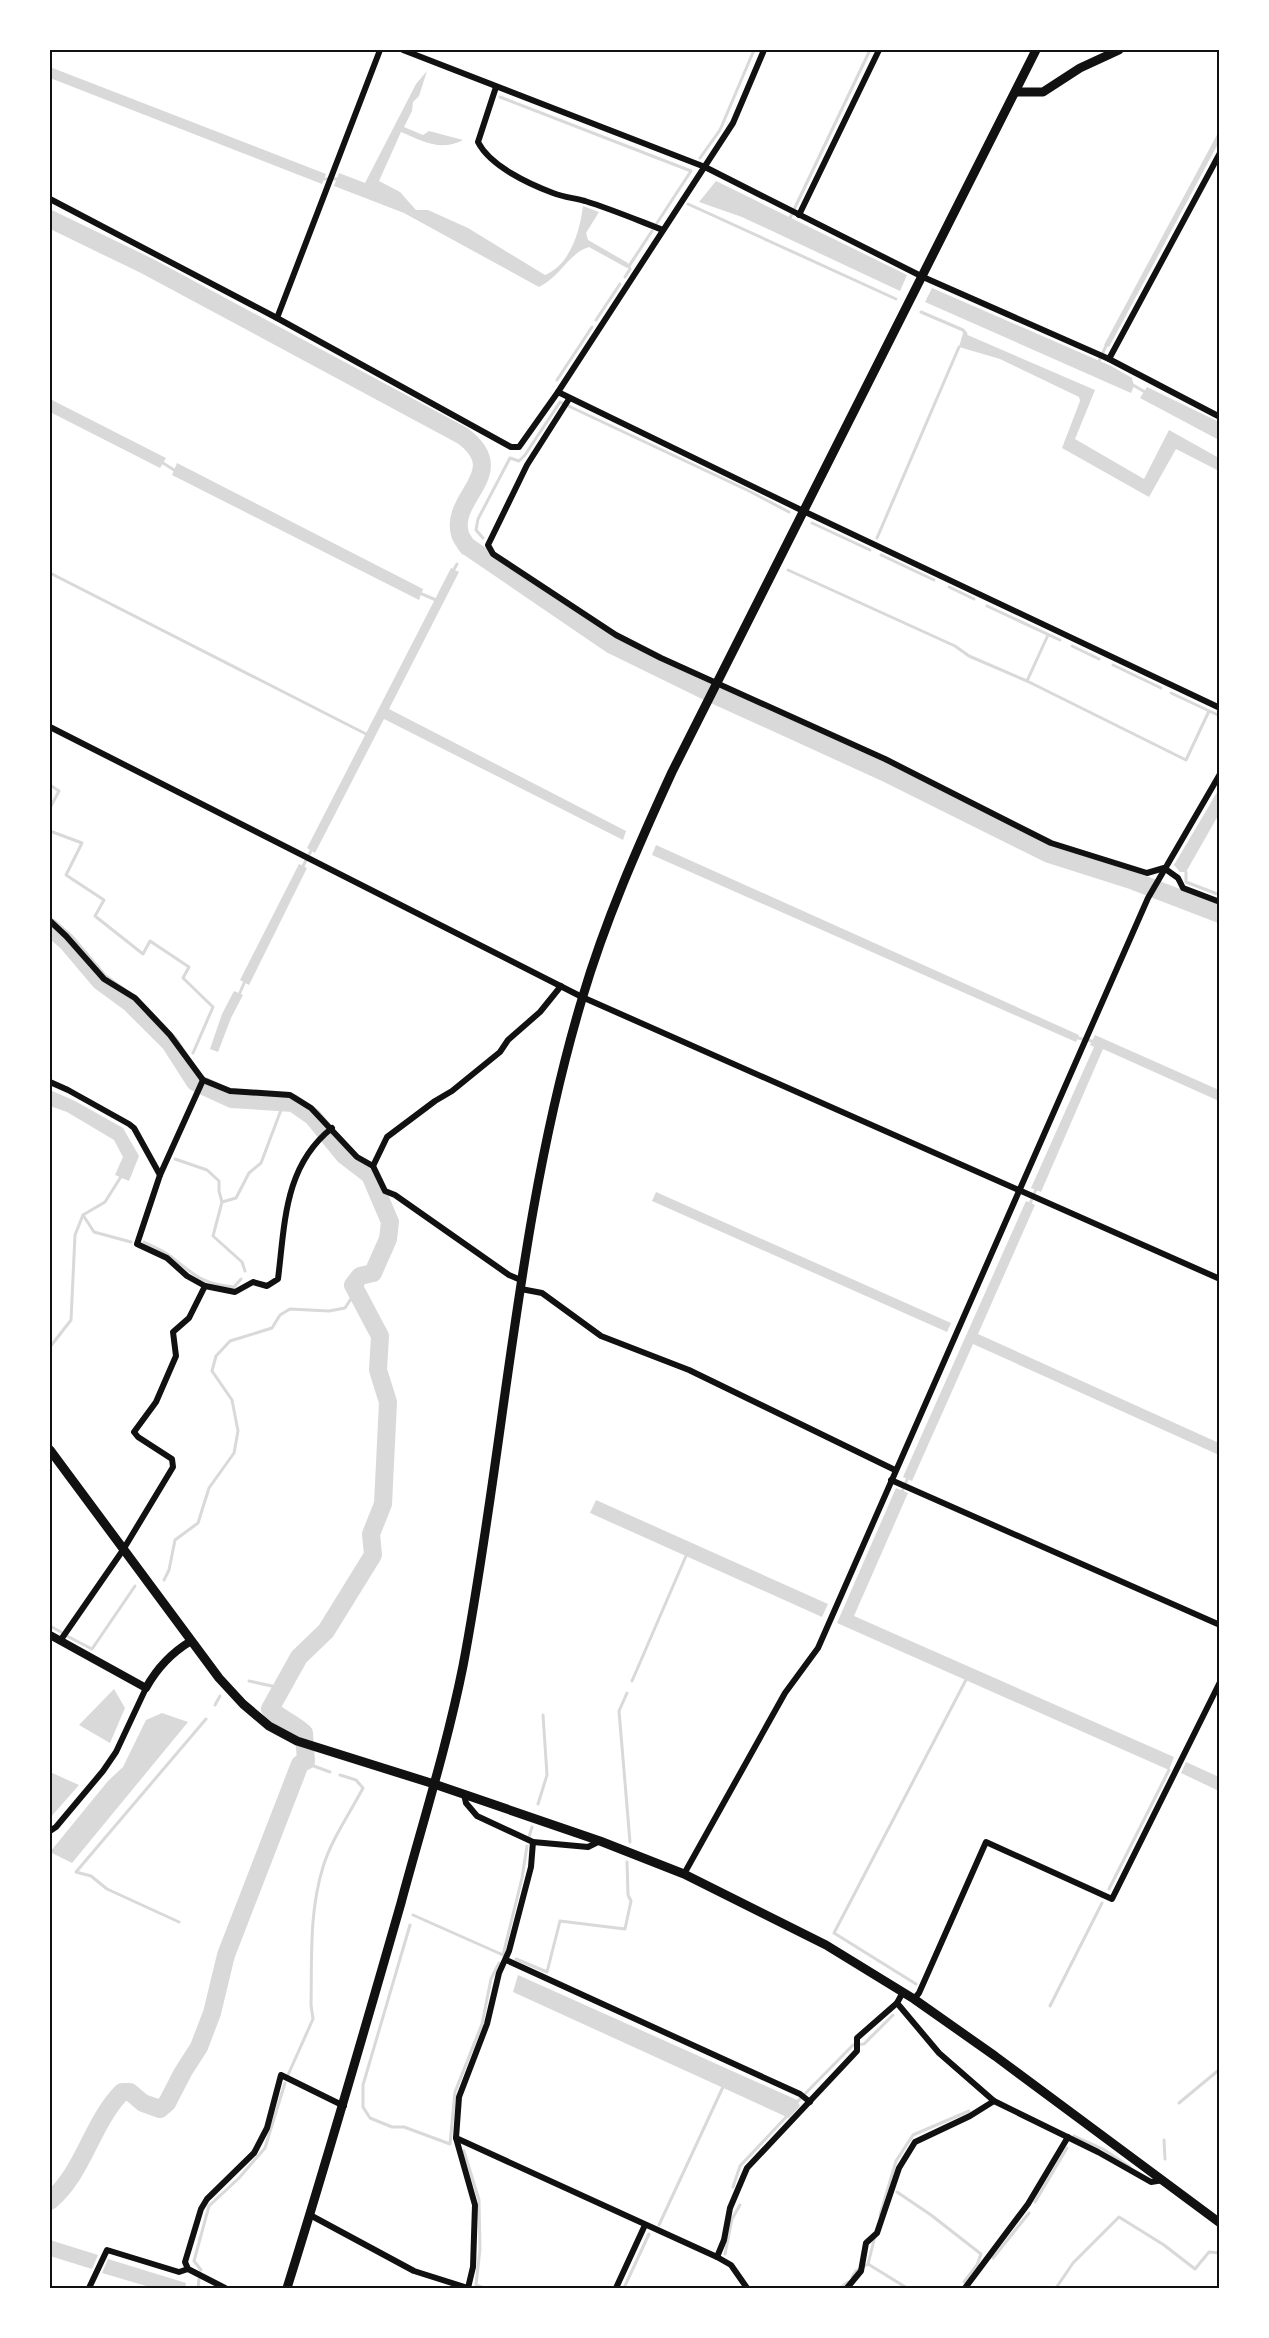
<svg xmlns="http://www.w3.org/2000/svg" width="1269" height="2338" viewBox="0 0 1269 2338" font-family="Ubuntu,sans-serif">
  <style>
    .water { fill: #d9d9d9 }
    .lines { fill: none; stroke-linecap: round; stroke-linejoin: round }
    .stream { stroke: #d9d9d9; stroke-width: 3 }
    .river { stroke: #d9d9d9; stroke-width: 18 }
    .minor { stroke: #111; stroke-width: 6 }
    .tertiary { stroke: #111; stroke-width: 8 }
    .primary { stroke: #111; stroke-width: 9 }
    .neatline { fill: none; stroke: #111; stroke-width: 2 }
  </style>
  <rect width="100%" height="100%" fill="#fff"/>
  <!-- water -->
  <g class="water">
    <path d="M 50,67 L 326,174 L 322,184 L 50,78 Z"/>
    <path d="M 427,71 L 419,96 L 413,102 L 412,111 L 404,127 L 423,135 L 429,131 L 463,140 C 440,152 423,141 401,132 L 379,181 L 400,192 L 416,210 L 428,210 L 468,228 L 545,275 C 570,265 580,231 583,206 L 599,212 L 586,233 L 588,240 L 628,263 L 629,266 L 627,268 L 589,247 C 570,252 559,278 539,287 L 404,213 L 334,186 L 339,173 L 365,183 L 416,84 Z"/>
    <path d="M 1219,131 L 1219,142 L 1109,347 L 1104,345 Z"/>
    <path d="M 716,181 L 907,275 L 900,291 L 742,217 L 699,202 Z"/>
    <path d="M 932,288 L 1111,366 L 1132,378 L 1134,386 L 1131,393 L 925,302 Z"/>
    <path d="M 963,333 L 1095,390 L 1075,439 L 1144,479 L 1169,430 L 1219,458 L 1219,471 L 1176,449 L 1149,497 L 1062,448 L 1080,401 L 1079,397 L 1000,359 L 959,347 Z"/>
    <path d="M 1147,387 L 1219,422 L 1219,440 L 1140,398 Z"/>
    <path d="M 50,399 L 166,458 L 160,468 L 50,412 Z"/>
    <path d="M 177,463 L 423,589 L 419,600 L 172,475 Z"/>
    <path d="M 451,568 L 459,572 L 389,709 L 626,831 L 623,840 L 384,719 L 315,853 L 307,848 Z"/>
    <path d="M 1219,789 L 1219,814 L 1186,872 L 1180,872 L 1174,865 Z"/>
    <path d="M 656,845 L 1079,1035 L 1076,1042 L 652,855 Z"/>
    <path d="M 299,864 L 307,868 L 249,985 L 240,980 Z"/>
    <path d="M 234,991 L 243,995 L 231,1018 L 218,1052 L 210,1049 L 222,1014 Z"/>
    <path d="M 1095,1035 L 1219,1090 L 1219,1101 L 1103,1049 L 1041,1192 L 1031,1188 L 1094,1047 L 1090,1045 Z"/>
    <path d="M 50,1090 L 75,1101 L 123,1128 L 139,1156 L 129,1181 L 115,1175 L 123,1157 L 114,1140 L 67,1112 L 50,1106 Z"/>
    <path d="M 656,1192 L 951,1323 L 947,1332 L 652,1201 Z"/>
    <path d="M 1026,1201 L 1035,1205 L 978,1334 L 1219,1443 L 1219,1455 L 973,1344 L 912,1481 L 903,1477 Z"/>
    <path d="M 896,1488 L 908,1493 L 854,1616 L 1174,1757 L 1169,1770 L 837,1623 Z"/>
    <path d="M 596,1500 L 828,1604 L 822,1617 L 590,1513 Z"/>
    <path d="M 114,1689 L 125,1708 L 110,1743 L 79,1725 Z"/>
    <path d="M 162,1713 L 188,1722 L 72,1863 L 50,1852 L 108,1781 L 123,1767 L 146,1720 Z"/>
    <path d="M 1186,1762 L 1219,1777 L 1219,1791 L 1181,1773 Z"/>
    <path d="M 50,1772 L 79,1785 L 50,1818 Z"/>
    <path d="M 518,1975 L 797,2100 L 800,2106 L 789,2118 L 513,1992 Z"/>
    <path d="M 50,2240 L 98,2255 L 92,2269 L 50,2256 Z"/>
    <path d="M 108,2259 L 186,2283 L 185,2288 L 153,2288 L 102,2273 Z"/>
  </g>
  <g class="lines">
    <!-- stream -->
    <g class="stream">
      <path d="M 500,97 L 691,171 L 657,223"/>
      <path d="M 700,158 L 720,130 L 754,50"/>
      <path d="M 324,179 L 336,179"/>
      <path d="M 688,204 L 896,299"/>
      <path d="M 790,218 L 870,50"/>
      <path d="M 625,277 L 630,269 L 629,266 L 652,231"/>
      <path d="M 921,312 L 963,330 L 966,334"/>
      <path d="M 596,320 L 620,284"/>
      <path d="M 1099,361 L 1106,346"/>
      <path d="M 557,380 L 592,327"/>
      <path d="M 1133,385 L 1145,392"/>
      <path d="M 163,463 L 174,470"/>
      <path d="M 812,523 L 870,550"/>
      <path d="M 483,538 L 476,530 L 478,519 L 510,458 L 519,461 L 525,455 L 560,402 L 749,491 L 789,512"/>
      <path d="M 877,538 L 959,347"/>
      <path d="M 463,553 L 467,546"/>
      <path d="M 881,555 L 934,580"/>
      <path d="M 788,570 L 955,646 L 969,656 L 1027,681 L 1186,760 L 1209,711"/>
      <path d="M 453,571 L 457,564"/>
      <path d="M 50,573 L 366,734"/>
      <path d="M 949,587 L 974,599"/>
      <path d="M 422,594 L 436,600"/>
      <path d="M 987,606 L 1060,640"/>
      <path d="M 1072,646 L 1099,659"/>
      <path d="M 1113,665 L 1161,688"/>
      <path d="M 1027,681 L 1048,635"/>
      <path d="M 1171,693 L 1220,716"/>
      <path d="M 50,785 L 59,791 L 50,808"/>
      <path d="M 50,831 L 82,843 L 66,875 L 104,900 L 95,916 L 143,954 L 150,941 L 189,967 L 183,978 L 213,1007 L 193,1053"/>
      <path d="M 302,868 L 313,847"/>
      <path d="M 1186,872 L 1186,882 L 1220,895"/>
      <path d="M 238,997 L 245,981"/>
      <path d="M 1078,1038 L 1096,1042"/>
      <path d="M 175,1159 L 207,1170 L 219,1181 L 219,1191 L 222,1202"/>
      <path d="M 1029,1206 L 1037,1187"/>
      <path d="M 83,1215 L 94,1232 L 131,1242"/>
      <path d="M 144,1242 C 153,1247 163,1250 170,1256 C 195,1275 201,1284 234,1287 L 241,1279"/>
      <path d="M 245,1271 L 242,1262 L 213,1236 L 222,1202 L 236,1198 L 249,1173 L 261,1163 L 281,1110 L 282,1102"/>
      <path d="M 50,1347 L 71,1320 L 75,1235 L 83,1215 L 105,1202 L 122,1175"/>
      <path d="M 901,1494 L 909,1475"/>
      <path d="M 164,1580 L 169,1570 L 175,1540 L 198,1523 L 209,1488 L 234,1453 L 238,1431 L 232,1400 L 212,1371 L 216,1356 L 230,1341 L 272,1328 L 280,1315 L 290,1309 L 329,1311 L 345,1308 L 356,1291"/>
      <path d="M 50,1626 L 61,1632"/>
      <path d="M 67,1636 L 92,1649 L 135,1586"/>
      <path d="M 249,1681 L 281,1688"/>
      <path d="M 632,1681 L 686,1556"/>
      <path d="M 627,1693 L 619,1711 L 630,1842"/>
      <path d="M 215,1705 L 220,1696"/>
      <path d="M 306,1761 L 311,1765 L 330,1772"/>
      <path d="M 538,1804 L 547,1775 L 543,1715"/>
      <path d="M 529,1837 L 532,1827"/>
      <path d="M 1109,1889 L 1169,1770"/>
      <path d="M 413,1915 L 503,1955 L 522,1878 L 527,1846"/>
      <path d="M 179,1922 L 107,1889 L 91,1876 L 76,1872 L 206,1719"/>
      <path d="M 410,1925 L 363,2085 L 363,2107 L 370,2118 L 392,2127 L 404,2127 L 450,2144 L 455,2092 L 482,2024 L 491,1979 L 499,1963"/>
      <path d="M 516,1959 L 547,1972 L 560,1921 L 625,1929 L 631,1901 L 628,1895 L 627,1862"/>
      <path d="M 916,1984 L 834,1933 L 968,1676"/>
      <path d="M 1050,2006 L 1102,1903"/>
      <path d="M 288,2075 L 313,2019 L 311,2005 C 312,1959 309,1912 323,1867 C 331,1840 350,1813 363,1788 L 356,1780 L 340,1775"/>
      <path d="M 796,2103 L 853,2045 L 864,2044 L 893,2015"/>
      <path d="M 1179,2103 L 1220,2069"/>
      <path d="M 1074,2136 L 1103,2149 L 1130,2167"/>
      <path d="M 1164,2140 L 1165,2159"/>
      <path d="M 464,2151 L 479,2200 L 480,2249 L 476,2285 L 484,2288"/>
      <path d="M 733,2187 L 740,2166 L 788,2115"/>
      <path d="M 897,2192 L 931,2215 L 981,2254 L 977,2265 L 964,2282"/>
      <path d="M 1035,2202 L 1067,2148"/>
      <path d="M 880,2215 L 896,2161 L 913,2135 L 969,2111"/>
      <path d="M 659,2225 L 723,2087"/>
      <path d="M 725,2254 L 732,2219 L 740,2205"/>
      <path d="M 993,2258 L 1029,2213"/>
      <path d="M 868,2264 L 907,2288"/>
      <path d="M 201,2270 L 194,2261 L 209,2206 L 239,2178 L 265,2148 L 285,2083"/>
      <path d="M 852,2277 L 856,2271 L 868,2264 L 875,2236"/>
      <path d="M 198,2288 L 199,2279"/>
      <path d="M 624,2288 L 649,2234"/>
      <path d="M 840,2288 L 848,2282"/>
      <path d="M 1056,2288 L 1073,2263 L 1119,2217 L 1164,2245 L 1195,2269 L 1209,2252 L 1220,2253"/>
    </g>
    <!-- river -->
    <g class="river">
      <path d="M 50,219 L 147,266 L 463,436 C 512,473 449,497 460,534 C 461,538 465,543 467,546 L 612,645 L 706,691 L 884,772 L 1049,854 L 1134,881 L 1220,914"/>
      <path d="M 50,927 L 67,942 L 100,981 L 130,1003 L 170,1043 L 195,1082 L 232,1099 L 293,1103 L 313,1117 L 344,1155 L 370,1175 L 390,1222 L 388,1239 L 373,1273 L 360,1276 L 353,1285 L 380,1336 L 378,1370 L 388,1402 L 383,1504 L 371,1534 L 373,1555 L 326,1631 L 299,1657 L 270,1709 C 281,1719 293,1723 304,1733 L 306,1761 L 300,1764 L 226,1955 L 212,2013 L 199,2047 L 183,2072 L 167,2103 L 160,2109 L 143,2103 L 130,2092 L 122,2092 C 91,2124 84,2172 50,2201"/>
    </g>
    <!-- minor -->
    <g class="minor">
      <path d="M 403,50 L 705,167 L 923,277 L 1109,359 L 1220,417"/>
      <path d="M 496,87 L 478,142 C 490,166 529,184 553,193 C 563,197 574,198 585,201 C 611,209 637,220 663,230"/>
      <path d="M 50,199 L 277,318 L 511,447 L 519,447 L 558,392 L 733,123 L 764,50"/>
      <path d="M 799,215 L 879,50"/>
      <path d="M 277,318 L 380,50"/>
      <path d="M 1109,359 L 1220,153"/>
      <path d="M 558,392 L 797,508 L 1220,708"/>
      <path d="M 569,399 L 527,465 L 488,545 L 493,554 L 616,635 L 661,658 L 885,759 L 1051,843 L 1147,873 L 1164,868 L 1178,878 L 1183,888 L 1220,902"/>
      <path d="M 50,727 L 582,997 L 1220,1279"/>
      <path d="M 50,921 L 66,936 L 104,979 L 135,998 L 170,1035 L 203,1080 L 230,1091 L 290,1095 L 311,1108 L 357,1157 L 373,1166 L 385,1191 L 395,1195 L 509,1275 L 523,1281"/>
      <path d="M 203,1080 L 160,1175 L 137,1244 L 167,1258 L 187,1276 L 205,1286 L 235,1292 L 253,1282 L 267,1286 L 278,1279 C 285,1223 284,1166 332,1128"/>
      <path d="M 50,1082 L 68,1090 L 129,1124 L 134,1128 L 160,1175"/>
      <path d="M 373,1166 L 387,1137 L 435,1101 L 452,1091 L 500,1052 L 508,1040 L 540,1012 L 561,986"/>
      <path d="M 521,1289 L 542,1293 L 601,1336 L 689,1370 L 895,1470"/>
      <path d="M 891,1480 L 1220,1625"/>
      <path d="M 60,1641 L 123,1550 L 173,1467 L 172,1459 L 138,1437 L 134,1432 L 156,1402 L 176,1356 L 173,1332 L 189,1318 L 205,1286"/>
      <path d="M 464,1794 L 466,1803 L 477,1816 L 533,1842 L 588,1847 L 600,1841"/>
      <path d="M 50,1831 L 56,1827 L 103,1771 L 116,1752 L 146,1688"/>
      <path d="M 533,1842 L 531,1867 L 509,1951 L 499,1973 L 487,2024 L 459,2097 L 456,2138 L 717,2257 L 731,2265 L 747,2288"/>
      <path d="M 684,1874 L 785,1693 L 818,1648 L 1148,898 L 1220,774"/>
      <path d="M 506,1960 L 800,2094 L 810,2102"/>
      <path d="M 914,1999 L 919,1993 L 986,1842 L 1112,1899 L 1220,1682"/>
      <path d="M 897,2003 L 939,2053 L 994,2101 L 1098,2152 L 1151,2182 L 1163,2180"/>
      <path d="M 456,2138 L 475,2205 L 473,2267 L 468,2288"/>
      <path d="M 310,2215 L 414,2271 L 468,2288"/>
      <path d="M 717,2257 L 724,2240 L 730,2208 L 747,2168 L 857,2051 L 857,2038 L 897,2003 L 903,1992"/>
      <path d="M 89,2288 L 107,2250 L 179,2272 L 188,2269"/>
      <path d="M 225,2288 L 188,2269 L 185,2262 L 201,2209 L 207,2199 L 254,2153 L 267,2128 L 281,2075 L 344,2106"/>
      <path d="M 616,2288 L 645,2225"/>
      <path d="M 847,2288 L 861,2271 L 866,2243 L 877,2233 L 899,2168 L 915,2142 L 970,2116 L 994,2101"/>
      <path d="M 965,2288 L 1028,2204 L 1068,2137"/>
    </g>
    <!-- tertiary -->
    <path class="tertiary" d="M 50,1635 L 146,1688 C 157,1668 171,1653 191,1641"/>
    <!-- primary -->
    <g class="primary">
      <path d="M 1016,92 L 1043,92 L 1080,68 L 1119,50"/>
      <path d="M 50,1450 L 219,1678 L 243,1704 L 269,1726 L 297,1741 L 434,1784 L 600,1841 L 684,1874 L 826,1945 L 914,1999 L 995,2056 L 1220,2223"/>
      <path d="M 287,2288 C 327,2161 364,2032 401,1903 C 422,1825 447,1746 463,1666 C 505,1445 517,1216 582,999 C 605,921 638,846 672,772 L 1036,50"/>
    </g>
  </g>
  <!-- border -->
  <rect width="1269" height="2338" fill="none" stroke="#ffffff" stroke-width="102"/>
  <rect x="51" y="51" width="1167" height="2236" class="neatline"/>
</svg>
